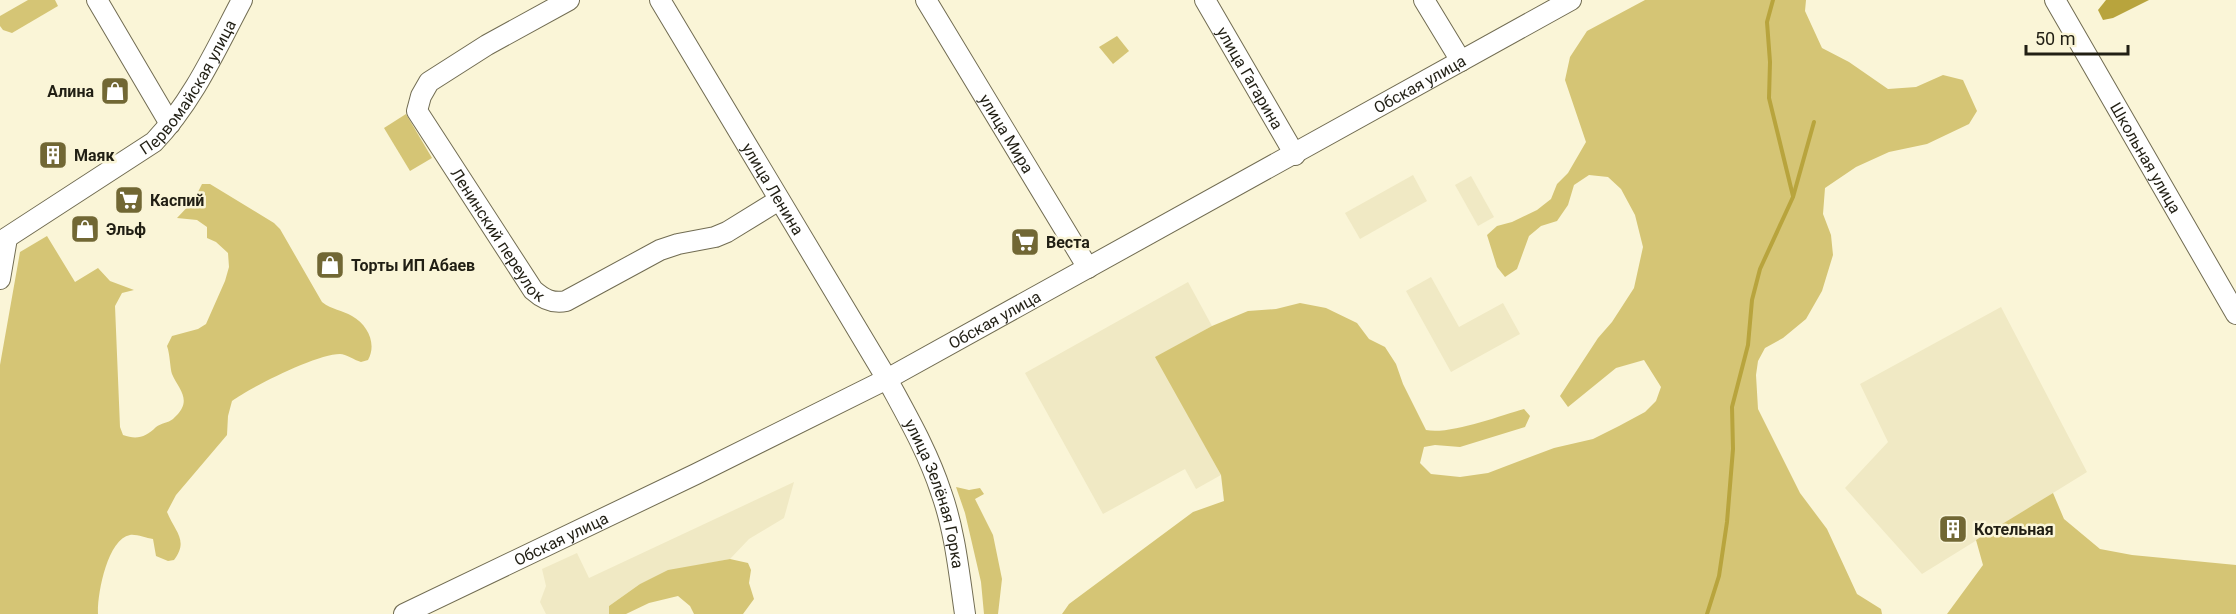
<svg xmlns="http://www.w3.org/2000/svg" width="2236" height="614" viewBox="0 0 2236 614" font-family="Roboto,sans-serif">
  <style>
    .built { fill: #f0e9c4 }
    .green { fill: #d5c575 }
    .water { fill: #b8a43d }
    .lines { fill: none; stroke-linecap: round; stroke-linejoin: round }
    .stream { stroke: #b8a43d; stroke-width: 4 }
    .minor-casing { stroke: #716c52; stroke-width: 22 }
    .minor { stroke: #fff; stroke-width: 20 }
    .labels { text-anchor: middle; stroke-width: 5; stroke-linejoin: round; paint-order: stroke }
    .street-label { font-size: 16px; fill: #211f14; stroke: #faf5d7 }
    .poi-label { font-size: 16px; font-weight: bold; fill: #211f14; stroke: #faf5d7; text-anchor: start }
  </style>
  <rect width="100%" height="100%" fill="#faf5d7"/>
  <!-- built -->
  <g class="built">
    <path d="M 1413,175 L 1427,201 L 1360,239 L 1345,213 Z"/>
    <path d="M 1471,176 L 1494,217 L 1478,226 L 1455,185 Z"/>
    <path d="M 1431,277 L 1459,327 L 1503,303 L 1520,334 L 1451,372 L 1406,291 Z"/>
    <path d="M 1188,282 L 1212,326 L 1156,357 L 1221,475 L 1196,489 L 1185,469 L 1103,514 L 1025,373 Z"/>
    <path d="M 2001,307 L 2087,472 L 1922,574 L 1845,488 L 1888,442 L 1860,384 Z"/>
    <path d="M 794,482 L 784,518 L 749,539 L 730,559 L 668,571 L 640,584 L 609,606 L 609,614 L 546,614 L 540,602 L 546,586 L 542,569 L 577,553 L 589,578 Z"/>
  </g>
  <!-- green -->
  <g class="green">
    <path d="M 28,0 L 55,0 L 58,6 L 12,33 L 3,30 L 0,26 L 0,16 Z"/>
    <path d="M 1645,0 L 1806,0 L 1805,11 L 1822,48 L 1849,62 L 1888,89 L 1916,87 L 1943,75 L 1963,80 L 1977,111 L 1969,124 L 1927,144 L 1889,152 L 1856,167 L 1825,188 L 1823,214 L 1831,235 L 1833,255 L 1822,291 L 1806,319 L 1783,338 L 1765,348 L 1758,361 L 1756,375 L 1758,409 L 1800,493 L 1827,529 L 1857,594 L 1881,609 L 1882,614 L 1062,614 L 1069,604 L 1193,512 L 1224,501 L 1221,475 L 1155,357 L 1212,326 L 1248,311 L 1276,309 L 1300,303 L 1326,308 L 1357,323 L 1369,339 L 1385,347 L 1396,364 L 1403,384 L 1426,430 C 1449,435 1499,416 1524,409 L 1530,416 L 1525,427 L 1460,447 L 1435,445 L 1424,447 L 1420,463 L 1431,474 L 1460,477 L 1488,473 L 1554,448 L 1593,439 L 1619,426 L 1645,412 L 1656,401 L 1661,387 L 1644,360 L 1616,368 L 1568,407 L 1560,396 L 1598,338 L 1612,322 L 1634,288 L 1643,247 L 1635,215 L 1621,189 L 1608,177 L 1589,175 L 1574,185 L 1568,205 L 1557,221 L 1541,226 L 1529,236 L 1517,269 L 1505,277 L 1497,267 L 1487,235 L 1497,226 L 1512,222 L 1537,210 L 1551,199 L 1557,184 L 1568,173 L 1586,142 L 1565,80 L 1570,57 L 1587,31 Z"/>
    <path d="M 1117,36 L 1129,51 L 1113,64 L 1099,47 Z"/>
    <path d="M 406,114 L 432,158 L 410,171 L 384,128 Z"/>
    <path d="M 202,184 L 210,184 L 274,223 L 280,229 L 322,302 C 332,310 342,310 352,316 C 368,325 377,344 368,360 L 361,362 C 354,360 346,354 340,354 C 317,354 251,387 232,401 L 228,416 L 227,435 L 176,495 L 167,512 C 175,532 189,540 174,560 L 168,561 L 156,556 L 153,539 C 146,538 136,534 130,535 C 107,539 97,596 98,614 L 0,614 L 0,365 L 20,252 L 47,236 L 75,282 L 98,268 L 110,281 L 134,290 L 122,293 L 115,306 L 120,427 L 123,435 C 137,440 146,437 156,427 C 161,423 168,423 173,419 C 194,401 179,390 172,374 C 170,368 170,354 167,346 L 172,336 L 198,329 L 206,324 L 225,281 L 229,267 L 228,253 L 216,242 L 207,238 L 207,227 L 197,220 L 177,218 L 194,200 Z"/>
    <path d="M 956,487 L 969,490 L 980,488 L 984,494 L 975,499 L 993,535 L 1002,579 L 998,614 L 984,614 L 981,582 L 965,513 Z"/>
    <path d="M 2053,493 L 2064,519 L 2100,549 L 2132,555 L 2236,565 L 2236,614 L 1947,614 L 1983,565 L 1976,540 Z"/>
    <path d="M 730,559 L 748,563 L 751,570 L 749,583 L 754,599 L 743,614 L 694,614 L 690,606 L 678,596 L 649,603 L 626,614 L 609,614 L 609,606 L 640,584 L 668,570 Z"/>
  </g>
  <!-- water -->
  <path class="water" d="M 2106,0 L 2149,0 L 2113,18 L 2103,20 L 2098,10 Z"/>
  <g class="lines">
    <!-- stream -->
    <g class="stream">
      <path d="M 1773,0 L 1767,22 L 1770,62 L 1769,98 L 1793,196"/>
      <path d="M 1707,614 L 1719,576 L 1727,522 L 1733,449 L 1732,407 L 1748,345 L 1752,300 L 1760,269 L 1793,197 L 1814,122"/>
    </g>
    <!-- minor casing -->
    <g class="minor-casing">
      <g id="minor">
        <path d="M 97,0 L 170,124"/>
        <path id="s1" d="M 569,0 L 487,45 L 429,82 L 421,96 L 417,111 L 533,290 C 543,299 553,304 566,301 L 660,250 L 678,244 L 715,237 L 727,232 L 779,200"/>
        <path id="s2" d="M 660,0 L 887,379 C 907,416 928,452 941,492 C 955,531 959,573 965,614"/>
        <path id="s3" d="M 926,0 L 1088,268"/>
        <path id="s4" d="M 1205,0 L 1295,155"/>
        <path d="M 1424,0 L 1461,61"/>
        <path id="s5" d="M 2055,0 L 2236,314"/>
        <path id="s6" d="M 0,242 L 154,142 C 193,101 216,49 242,0"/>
        <path d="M 0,279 L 7,238"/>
        <path id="s7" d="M 404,614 L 696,474 L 887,379 L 1571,0"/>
      </g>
    </g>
    <!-- minor -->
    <use href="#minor" class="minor"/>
  </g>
  <!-- icons -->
  <defs>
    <g id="shop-square" transform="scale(1.5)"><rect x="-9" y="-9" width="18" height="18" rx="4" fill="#716734" stroke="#faf5d7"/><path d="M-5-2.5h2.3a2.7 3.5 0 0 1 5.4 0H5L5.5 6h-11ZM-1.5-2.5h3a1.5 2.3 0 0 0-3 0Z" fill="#fff"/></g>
    <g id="building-square" transform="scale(1.5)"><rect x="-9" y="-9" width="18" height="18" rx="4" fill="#716734" stroke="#faf5d7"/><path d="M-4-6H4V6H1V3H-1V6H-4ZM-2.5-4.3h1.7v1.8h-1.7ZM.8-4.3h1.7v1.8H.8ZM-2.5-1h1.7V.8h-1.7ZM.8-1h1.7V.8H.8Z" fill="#fff"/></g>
    <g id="supermarket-square" transform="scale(1.5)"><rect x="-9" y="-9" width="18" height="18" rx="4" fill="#716734" stroke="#faf5d7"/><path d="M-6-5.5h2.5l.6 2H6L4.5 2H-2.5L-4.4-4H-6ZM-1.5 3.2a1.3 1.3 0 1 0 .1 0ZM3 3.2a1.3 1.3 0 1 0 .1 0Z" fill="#fff"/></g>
  </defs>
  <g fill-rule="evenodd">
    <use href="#shop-square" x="115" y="91"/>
    <use href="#building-square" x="53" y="155"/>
    <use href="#supermarket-square" x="129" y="200"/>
    <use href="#shop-square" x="85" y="229"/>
    <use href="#supermarket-square" x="1025" y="242"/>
    <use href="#shop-square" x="330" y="265"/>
    <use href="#building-square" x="1953" y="529"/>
  </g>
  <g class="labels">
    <!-- street labels -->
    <g class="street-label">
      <text dy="6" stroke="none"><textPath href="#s4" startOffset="90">улица Гагарина</textPath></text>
      <text dy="6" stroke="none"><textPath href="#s6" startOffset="248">Первомайская улица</textPath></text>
      <text dy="6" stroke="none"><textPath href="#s7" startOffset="1146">Обская улица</textPath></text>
      <text dy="6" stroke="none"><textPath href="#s3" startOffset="156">улица Мира</textPath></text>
      <text dy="6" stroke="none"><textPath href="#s5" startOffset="182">Школьная улица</textPath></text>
      <text dy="6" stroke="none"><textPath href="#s2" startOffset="220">улица Ленина</textPath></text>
      <text dy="6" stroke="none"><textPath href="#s1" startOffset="342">Ленинский переулок</textPath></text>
      <text dy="6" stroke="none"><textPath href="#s7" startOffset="660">Обская улица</textPath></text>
      <text dy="6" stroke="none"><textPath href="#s2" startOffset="567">улица Зелёная Горка</textPath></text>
      <text dy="6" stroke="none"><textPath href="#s7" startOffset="174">Обская улица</textPath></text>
    </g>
    <!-- poi labels -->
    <g class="poi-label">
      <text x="94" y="97" text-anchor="end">Алина</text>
      <text x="74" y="161">Маяк</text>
      <text x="150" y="206">Каспий</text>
      <text x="106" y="235">Эльф</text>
      <text x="1046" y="248">Веста</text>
      <text x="351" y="271">Торты ИП Абаев</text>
      <text x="1974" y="535">Котельная</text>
    </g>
  </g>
  <!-- scale -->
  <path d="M2026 45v9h102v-9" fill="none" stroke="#211f14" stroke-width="3"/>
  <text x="2035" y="45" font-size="18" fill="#211f14" stroke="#faf5d7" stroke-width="4.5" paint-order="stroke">50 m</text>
</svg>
